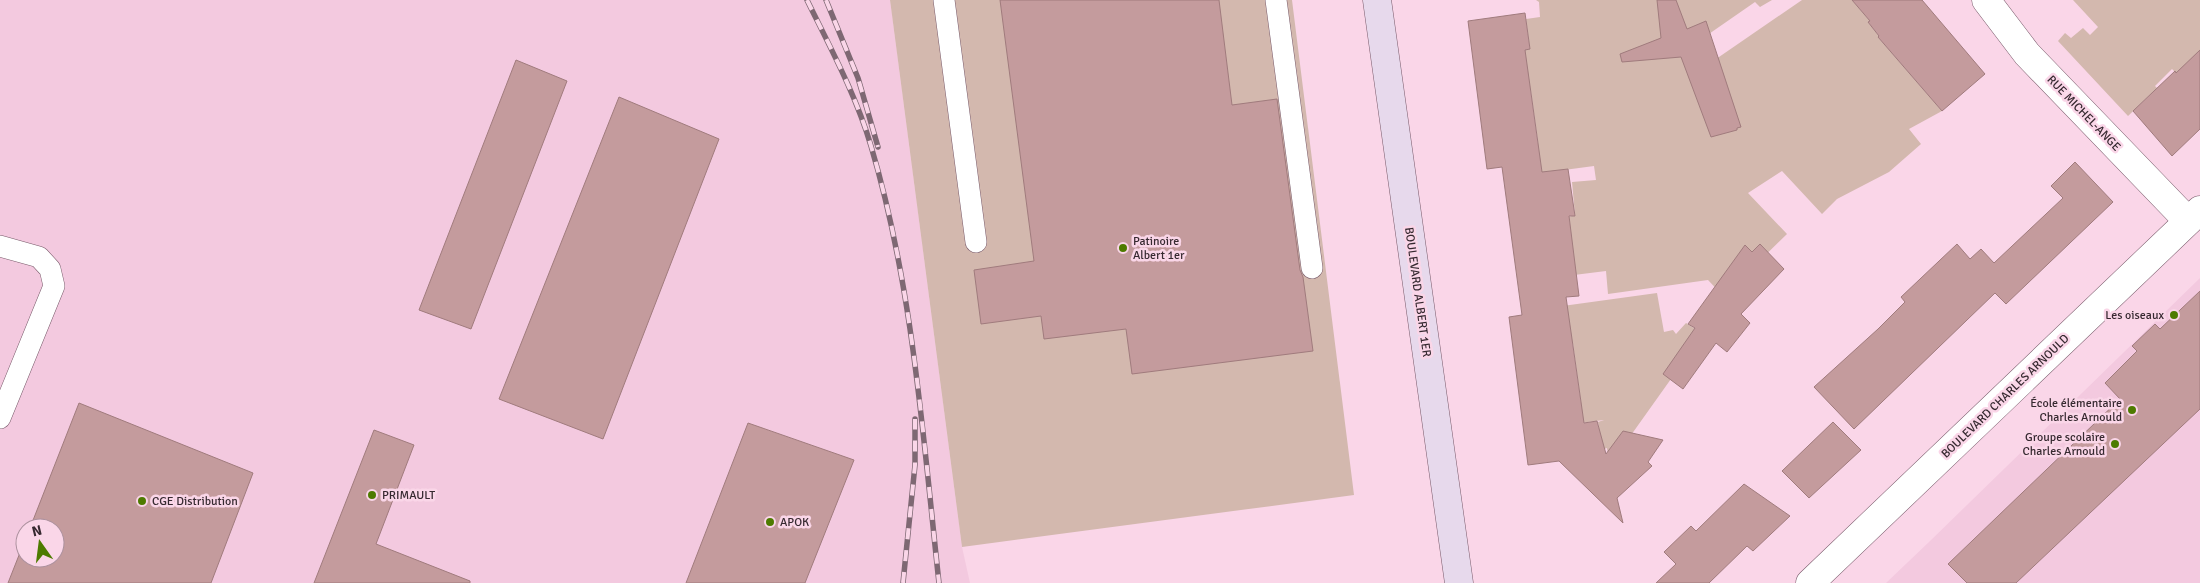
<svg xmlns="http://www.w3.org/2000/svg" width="2200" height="583" viewBox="0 0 2200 583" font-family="Signika,sans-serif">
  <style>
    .built { fill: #f3c9df; fill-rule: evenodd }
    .green { fill: #d3b8ae }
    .building { fill: #c49b9d; stroke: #a07b7d }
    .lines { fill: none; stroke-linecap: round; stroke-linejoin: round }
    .lane-casing { stroke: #785a6a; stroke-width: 22 }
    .street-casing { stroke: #785a6a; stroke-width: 29 }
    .secondary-casing { stroke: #785a6a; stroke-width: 29 }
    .lane { stroke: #fff; stroke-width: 21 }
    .street { stroke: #fff; stroke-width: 28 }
    .secondary { stroke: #e7d9ec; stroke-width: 28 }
    .rail-casing { stroke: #7e6873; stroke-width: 5.5 }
    .rail { stroke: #fad6e8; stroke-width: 4; stroke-dasharray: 11; stroke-linecap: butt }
    .poi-dot { fill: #4d7b00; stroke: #fad6e8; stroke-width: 2 }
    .labels { text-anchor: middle; stroke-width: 5; stroke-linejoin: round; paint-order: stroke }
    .street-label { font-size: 12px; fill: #362930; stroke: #fad6e8 }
    .poi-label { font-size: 12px; fill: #362930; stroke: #fad6e8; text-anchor: start }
  </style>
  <rect width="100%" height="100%" fill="#fad6e8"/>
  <!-- built -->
  <g class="built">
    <path d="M 0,0 L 890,0 L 962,547 L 970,583 L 0,583 ZM 25,528 L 55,528 L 55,558 L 25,558 Z"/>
    <path d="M 2200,278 L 2200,583 L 1886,583 L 1929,542 Z"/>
  </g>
  <!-- green -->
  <g class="green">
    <path d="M 890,0 L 1292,0 L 1354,495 L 962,547 Z"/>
    <path d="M 1536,0 L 1772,0 L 1760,7 L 1755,2 L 1693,45 L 1700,63 L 1719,57 L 1802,0 L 1852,0 L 1870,21 L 1868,22 L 1879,36 L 1878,37 L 1942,111 L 1909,129 L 1921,144 L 1889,172 L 1837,199 L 1822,214 L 1782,171 L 1748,193 L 1787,234 L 1744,276 L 1727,300 L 1708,280 L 1608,294 L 1606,271 L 1574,275 L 1569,217 L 1575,215 L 1572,182 L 1596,180 L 1594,166 L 1534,174 L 1538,142 L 1531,92 L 1509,52 L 1530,49 L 1526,19 L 1540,17 L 1539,2 Z"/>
    <path d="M 2073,0 L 2200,0 L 2200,50 L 2189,86 L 2172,69 L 2155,86 L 2157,88 L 2128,116 L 2058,41 L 2065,33 L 2071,38 L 2083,28 L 2090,35 L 2098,27 Z"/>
    <path d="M 1657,293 L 1664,332 L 1673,330 L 1676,334 L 1686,323 L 1703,334 L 1609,466 L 1607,448 L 1602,450 L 1598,422 L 1604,420 L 1563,425 L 1581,402 L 1573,344 L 1548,308 Z"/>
  </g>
  <!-- building -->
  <g class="building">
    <path d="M 1000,0 L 1219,0 L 1232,105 L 1277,99 L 1300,270 L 1303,277 L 1313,351 L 1132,374 L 1126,329 L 1044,339 L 1041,316 L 981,324 L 974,270 L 1034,261 Z"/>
    <path d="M 1657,0 L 1676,0 L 1687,29 L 1706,21 L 1741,127 L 1737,128 L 1737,130 L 1711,137 L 1681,57 L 1622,62 L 1620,54 L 1661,38 Z"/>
    <path d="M 1852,0 L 1922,0 L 1985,74 L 1942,111 L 1878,37 L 1879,36 L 1868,22 L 1870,21 Z"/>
    <path d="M 1525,13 L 1530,49 L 1525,50 L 1542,172 L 1568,169 L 1575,216 L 1569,216 L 1579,296 L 1566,297 L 1584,423 L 1597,421 L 1606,454 L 1623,431 L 1663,440 L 1648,462 L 1652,466 L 1617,498 L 1623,523 L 1559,461 L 1528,465 L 1509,317 L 1522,315 L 1502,167 L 1487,169 L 1468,21 Z"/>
    <path d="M 2200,50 L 2200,129 L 2172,156 L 2133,111 L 2175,71 L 2176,73 Z"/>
    <path d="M 516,60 L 567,81 L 471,329 L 419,310 Z"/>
    <path d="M 619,97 L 719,139 L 603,439 L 499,399 Z"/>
    <path d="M 2075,162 L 2113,202 L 2006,304 L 1995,293 L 1854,429 L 1814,387 L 1878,329 L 1905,302 L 1901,297 L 1957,244 L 1970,259 L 1981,249 L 1994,263 L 2063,198 L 2051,186 Z"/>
    <path d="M 1760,244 L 1784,269 L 1741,314 L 1750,323 L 1727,352 L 1716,343 L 1683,389 L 1663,374 L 1695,328 L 1688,324 L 1745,245 L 1752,252 Z"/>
    <path d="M 2200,291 L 2200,409 L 2016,583 L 1967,583 L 1948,564 L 2120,399 L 2105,383 L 2137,351 L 2132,346 L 2155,324 L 2160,329 Z"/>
    <path d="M 79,403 L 253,473 L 211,583 L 8,583 L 25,540 L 25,558 L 55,558 L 55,528 L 30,528 Z"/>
    <path d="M 1833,422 L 1861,450 L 1809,498 L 1782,471 Z"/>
    <path d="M 748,423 L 854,460 L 805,583 L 686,583 Z"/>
    <path d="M 374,430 L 414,445 L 376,544 L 470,581 L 470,583 L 314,583 Z"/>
    <path d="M 1744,484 L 1790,516 L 1753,551 L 1747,546 L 1709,583 L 1656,583 L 1676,564 L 1664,552 L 1691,526 L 1696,531 Z"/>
  </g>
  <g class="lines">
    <!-- lane casing -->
    <g class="lane-casing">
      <g id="lane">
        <path d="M 944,0 L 976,242"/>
        <path d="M 1276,0 L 1312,268"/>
        <path d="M 0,246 L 39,257 L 50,269 L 54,286 L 0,418"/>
      </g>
    </g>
    <!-- street casing -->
    <g class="street-casing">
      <g id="street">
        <path d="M 1986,0 L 2027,54 L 2188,221"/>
        <path d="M 1810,583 L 2200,210"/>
      </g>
    </g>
    <!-- secondary casing -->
    <g class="secondary-casing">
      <path id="secondary" d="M 1377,0 L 1459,583"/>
    </g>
    <!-- lane -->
    <use href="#lane" class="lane"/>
    <!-- street -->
    <use href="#street" class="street"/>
    <!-- secondary -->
    <use href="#secondary" class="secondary"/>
    <!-- rail casing -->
    <g class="rail-casing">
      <g id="rail">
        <path d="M 807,0 C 830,47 856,95 871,146 C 913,287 923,437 939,583"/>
        <path d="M 826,0 L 858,78 L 878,147"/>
        <path d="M 903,583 L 915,465 L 915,419"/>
      </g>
    </g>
    <!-- rail -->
    <use href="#rail" class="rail"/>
  </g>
  <!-- markers -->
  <g class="poi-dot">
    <circle cx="1123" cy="248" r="5"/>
    <circle cx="2174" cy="315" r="5"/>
    <circle cx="2132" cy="410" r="5"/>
    <circle cx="2115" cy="444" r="5"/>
    <circle cx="372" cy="495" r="5"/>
    <circle cx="142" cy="501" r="5"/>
    <circle cx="770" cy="522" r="5"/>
  </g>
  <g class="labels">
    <!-- street labels -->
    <g class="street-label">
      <text transform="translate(2084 113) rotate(46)" y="4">RUE MICHEL-ANGE</text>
      <text transform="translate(1418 292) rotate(82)" y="4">BOULEVARD ALBERT 1ER</text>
      <text transform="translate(2005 396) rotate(-44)" y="4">BOULEVARD CHARLES ARNOULD</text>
    </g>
    <!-- poi labels -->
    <g class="poi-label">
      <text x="1133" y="245">Patinoire<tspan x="1133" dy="14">Albert 1er</tspan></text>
      <text x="2164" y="319" text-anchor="end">Les oiseaux</text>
      <text x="2122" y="407" text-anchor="end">École élémentaire<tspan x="2122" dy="14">Charles Arnould</tspan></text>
      <text x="2105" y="441" text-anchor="end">Groupe scolaire<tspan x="2105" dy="14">Charles Arnould</tspan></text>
      <text x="382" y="499">PRIMAULT</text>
      <text x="152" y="505">CGE Distribution</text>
      <text x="780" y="526">APOK</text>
    </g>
  </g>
  <!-- north arrow -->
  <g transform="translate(40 543) rotate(346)"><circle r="24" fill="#fad6e8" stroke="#ac919e"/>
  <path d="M0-4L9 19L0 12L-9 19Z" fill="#4d7b00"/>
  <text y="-8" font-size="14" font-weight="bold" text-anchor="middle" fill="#362930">N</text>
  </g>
</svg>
